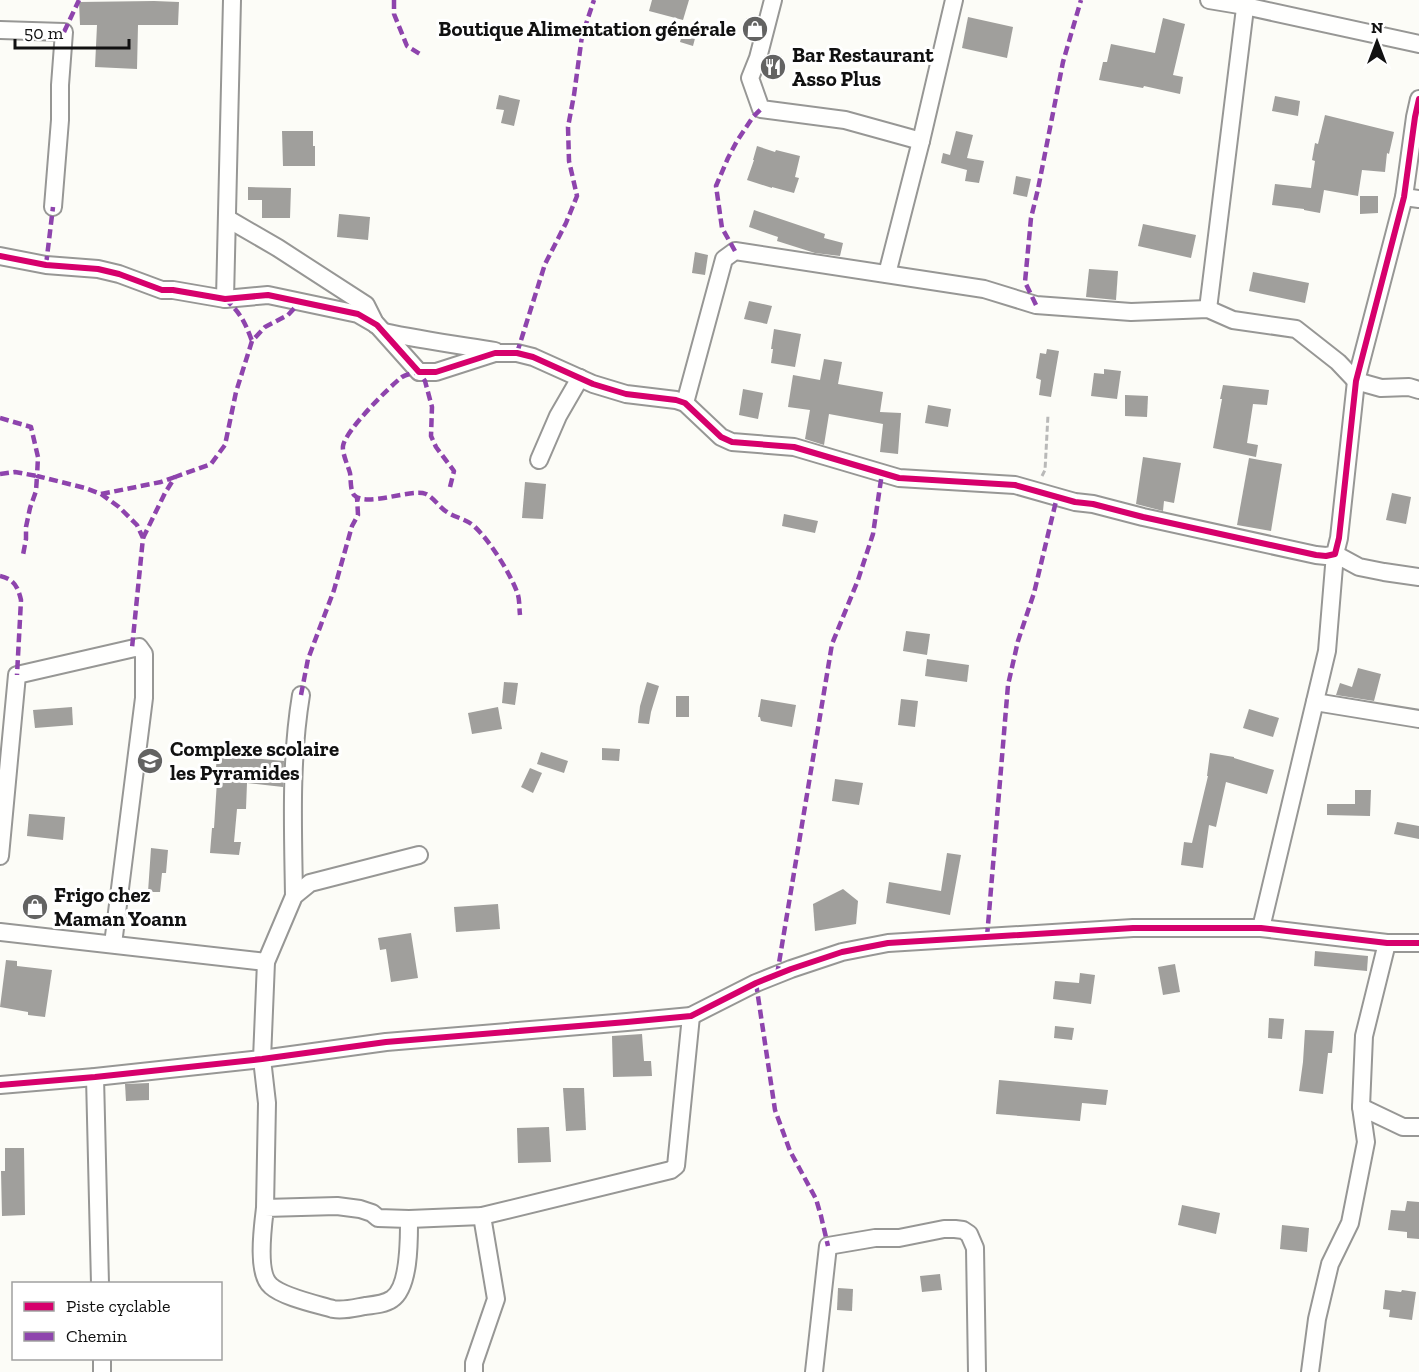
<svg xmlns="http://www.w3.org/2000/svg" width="1419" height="1372" viewBox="0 0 1419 1372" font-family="'Zilla Slab',serif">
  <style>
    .building { fill: #a09f9c }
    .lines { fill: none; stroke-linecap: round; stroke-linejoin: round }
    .minor-casing { stroke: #979795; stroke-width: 20 }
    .path { stroke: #b9b9b8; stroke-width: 3; stroke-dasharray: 6 3; stroke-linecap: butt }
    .minor { stroke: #fffffe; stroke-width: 16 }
    .quiet { stroke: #8e44ad; stroke-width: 4.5; stroke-dasharray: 9 4.5; stroke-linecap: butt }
    .cycleway-casing { stroke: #fff; stroke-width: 10 }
    .cycleway { stroke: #d6006c; stroke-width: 6 }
    .labels { text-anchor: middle; stroke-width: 6; stroke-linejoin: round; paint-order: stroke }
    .poi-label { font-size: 21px; font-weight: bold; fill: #111; stroke: #fff; text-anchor: start }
  </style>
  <rect width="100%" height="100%" fill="#fcfcf7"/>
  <!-- building -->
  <g class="building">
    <path d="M 652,0 L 689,0 L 683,20 L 649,11 Z"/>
    <path d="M 154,1 L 179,2 L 178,25 L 138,25 L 137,69 L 95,67 L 97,25 L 80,25 L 79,2 Z"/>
    <path d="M 968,17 L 1013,27 L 1007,58 L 962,48 Z"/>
    <path d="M 1163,18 L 1185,24 L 1173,75 L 1183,77 L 1180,94 L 1144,86 L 1143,88 L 1099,80 L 1103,62 L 1107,62 L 1111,44 L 1155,53 Z"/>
    <path d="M 685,24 L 698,27 L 693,46 L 680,42 Z"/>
    <path d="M 499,95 L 520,100 L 514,126 L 501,123 L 504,110 L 496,109 Z"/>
    <path d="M 1275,96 L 1300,101 L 1298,116 L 1272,111 Z"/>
    <path d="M 1325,115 L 1394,132 L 1389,154 L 1387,153 L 1385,172 L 1362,170 L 1358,196 L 1324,190 L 1320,213 L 1304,210 L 1304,209 L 1272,205 L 1275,184 L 1311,188 L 1315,161 L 1312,160 L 1315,143 L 1318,144 Z"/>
    <path d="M 282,131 L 313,131 L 313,146 L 315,146 L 315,166 L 283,166 Z"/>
    <path d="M 956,131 L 973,135 L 967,158 L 984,161 L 979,183 L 965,181 L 967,170 L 941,163 L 943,153 L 950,155 Z"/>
    <path d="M 757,146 L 775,152 L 776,150 L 800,156 L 795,177 L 799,178 L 794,193 L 772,187 L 772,188 L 747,180 L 754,160 L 753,160 Z"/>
    <path d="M 1016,176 L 1031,179 L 1027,197 L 1013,194 Z"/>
    <path d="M 248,187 L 291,188 L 290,218 L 262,218 L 262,200 L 248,200 Z"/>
    <path d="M 1360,196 L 1378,196 L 1378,213 L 1360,214 Z"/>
    <path d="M 754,210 L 825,234 L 824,238 L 843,243 L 840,256 L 815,253 L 777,241 L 778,237 L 749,227 Z"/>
    <path d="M 339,214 L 370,217 L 368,240 L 337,237 Z"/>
    <path d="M 1143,224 L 1196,235 L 1191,258 L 1138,246 Z"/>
    <path d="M 695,252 L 708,255 L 705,275 L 692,273 Z"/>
    <path d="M 1089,269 L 1118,271 L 1116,300 L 1086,297 Z"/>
    <path d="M 1253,272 L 1309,283 L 1305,303 L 1249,291 Z"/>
    <path d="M 749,301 L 772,306 L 767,324 L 744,319 Z"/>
    <path d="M 774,329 L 801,334 L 795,367 L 771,363 L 773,349 L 771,349 Z"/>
    <path d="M 1047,349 L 1059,351 L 1051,397 L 1039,395 L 1041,380 L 1036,378 L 1040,353 L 1046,354 Z"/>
    <path d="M 824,359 L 842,362 L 838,384 L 883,392 L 880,412 L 901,413 L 898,454 L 880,452 L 883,424 L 829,414 L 824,445 L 805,439 L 810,410 L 788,407 L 793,375 L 820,380 Z"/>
    <path d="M 1104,369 L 1121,371 L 1117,399 L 1091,396 L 1094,373 L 1104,374 Z"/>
    <path d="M 1223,385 L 1269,390 L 1267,405 L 1253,404 L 1247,443 L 1258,445 L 1256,457 L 1213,448 L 1222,399 L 1220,399 Z"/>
    <path d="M 743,389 L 763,393 L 758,419 L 739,415 Z"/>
    <path d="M 1125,395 L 1148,396 L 1147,417 L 1125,416 Z"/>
    <path d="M 928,405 L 951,409 L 948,427 L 925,423 Z"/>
    <path d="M 1143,457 L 1181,463 L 1174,503 L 1164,501 L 1163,511 L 1136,504 Z"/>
    <path d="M 1249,458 L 1282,464 L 1271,531 L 1237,525 Z"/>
    <path d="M 525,482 L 546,484 L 543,519 L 522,518 Z"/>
    <path d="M 1392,493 L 1411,497 L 1406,524 L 1386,520 Z"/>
    <path d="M 784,514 L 818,521 L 815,533 L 782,526 Z"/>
    <path d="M 906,631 L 930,634 L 927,655 L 903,651 Z"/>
    <path d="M 927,659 L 969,665 L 967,682 L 925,676 Z"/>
    <path d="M 1358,668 L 1381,674 L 1374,701 L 1336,695 L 1340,683 L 1352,687 Z"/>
    <path d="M 504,682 L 518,683 L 515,705 L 502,703 Z"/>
    <path d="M 647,682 L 659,686 L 651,712 L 649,724 L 638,723 L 640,706 Z"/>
    <rect x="676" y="696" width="13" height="21"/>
    <path d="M 761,699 L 796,705 L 792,727 L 761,721 L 760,717 L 758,717 Z"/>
    <path d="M 901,699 L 918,701 L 915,727 L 898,725 Z"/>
    <path d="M 72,707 L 73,725 L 35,728 L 33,710 Z"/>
    <path d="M 498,707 L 502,729 L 472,734 L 468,713 Z"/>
    <path d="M 1249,709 L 1279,718 L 1273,737 L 1243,728 Z"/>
    <path d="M 602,748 L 620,749 L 619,761 L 602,760 Z"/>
    <path d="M 541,752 L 568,761 L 564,773 L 537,764 Z"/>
    <path d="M 1210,753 L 1234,757 L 1234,758 L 1274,770 L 1267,794 L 1226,782 L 1216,827 L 1209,825 L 1203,868 L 1181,865 L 1184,842 L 1192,843 L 1208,776 L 1207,776 Z"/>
    <path d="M 217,755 L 284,761 L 283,787 L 247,783 L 246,809 L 237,809 L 234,842 L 241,842 L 239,855 L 210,853 L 212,828 L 214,828 L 217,781 L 215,781 Z"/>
    <path d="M 530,768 L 542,773 L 533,793 L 521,787 Z"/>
    <path d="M 835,779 L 863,783 L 859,805 L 832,801 Z"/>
    <path d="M 1355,790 L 1371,790 L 1370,816 L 1327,815 L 1327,804 L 1355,804 Z"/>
    <path d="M 29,814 L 65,817 L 63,840 L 27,836 Z"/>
    <path d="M 1397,822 L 1419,826 L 1419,839 L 1394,834 Z"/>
    <path d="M 151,848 L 168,850 L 166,873 L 162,873 L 160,892 L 148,892 Z"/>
    <path d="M 947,853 L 961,855 L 950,915 L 886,903 L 889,882 L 941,891 Z"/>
    <path d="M 843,889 L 858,901 L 856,924 L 815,931 L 813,904 Z"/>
    <path d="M 498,904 L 500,929 L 456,932 L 454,907 Z"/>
    <path d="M 411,933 L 418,978 L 391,982 L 386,949 L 380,950 L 378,938 Z"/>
    <path d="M 1315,951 L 1368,956 L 1367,971 L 1314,966 Z"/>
    <path d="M 6,960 L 17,961 L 17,966 L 52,970 L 45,1017 L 28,1015 L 28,1012 L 0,1007 Z"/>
    <path d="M 1175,964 L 1180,992 L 1163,995 L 1158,967 Z"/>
    <path d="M 1080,973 L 1095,975 L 1091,1004 L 1053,999 L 1055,981 L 1079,983 Z"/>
    <path d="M 1269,1018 L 1284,1019 L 1282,1039 L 1268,1038 Z"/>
    <path d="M 1055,1026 L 1074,1028 L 1072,1040 L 1054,1038 Z"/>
    <path d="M 1305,1030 L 1334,1031 L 1332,1053 L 1328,1053 L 1323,1094 L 1299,1091 L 1303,1062 Z"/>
    <path d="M 642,1034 L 644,1061 L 651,1061 L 652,1076 L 613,1077 L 612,1036 Z"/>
    <path d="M 999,1080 L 1108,1090 L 1106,1105 L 1082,1103 L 1080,1121 L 996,1114 Z"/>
    <path d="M 149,1083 L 149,1100 L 126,1101 L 125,1084 Z"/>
    <path d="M 563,1088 L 584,1088 L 586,1130 L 566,1131 Z"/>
    <path d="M 549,1127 L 551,1162 L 518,1163 L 517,1128 Z"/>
    <path d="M 5,1148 L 24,1148 L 25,1215 L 2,1216 L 1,1171 L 5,1171 Z"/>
    <path d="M 1407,1201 L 1419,1202 L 1419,1239 L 1407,1238 L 1407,1232 L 1388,1230 L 1391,1210 L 1405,1211 Z"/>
    <path d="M 1182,1205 L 1220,1213 L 1216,1234 L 1178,1225 Z"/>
    <path d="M 1282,1225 L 1309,1228 L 1307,1252 L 1280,1249 Z"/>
    <path d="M 940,1274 L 942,1290 L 922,1292 L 920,1276 Z"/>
    <path d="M 838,1288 L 853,1289 L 852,1311 L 837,1310 Z"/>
    <path d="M 1385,1290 L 1401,1292 L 1402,1290 L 1416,1292 L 1412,1320 L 1389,1317 L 1390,1310 L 1383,1309 Z"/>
  </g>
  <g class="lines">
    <!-- minor casing -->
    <g class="minor-casing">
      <g id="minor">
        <path d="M 773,0 L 758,58 L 750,78 L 761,109 L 845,120 L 921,141"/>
        <path d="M 1209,0 L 1245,6 L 1419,44"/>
        <path d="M 0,30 L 64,32 L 60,85 L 60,120 L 53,207"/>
        <path d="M 1404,197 L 1419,199"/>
        <path d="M 228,219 L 278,248 L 366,305 L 376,325"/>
        <path d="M 0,256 L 46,265 L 98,269 L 119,274 L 162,290 L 173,290 L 225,299 L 268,295 L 358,314 L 377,325 L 419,372 L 436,372 L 495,353 L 517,353 L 533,357 L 593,384 L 626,394 L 676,400 L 685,403 L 721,437 L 732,442 L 794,447 L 899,478 L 1015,485 L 1075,502 L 1093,504 L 1143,517 L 1316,555 L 1326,556 L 1335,554 L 1339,538 L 1356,381 L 1404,197 L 1415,117 L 1419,99"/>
        <path d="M 887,274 L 921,141 L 954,0"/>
        <path d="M 225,299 L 232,0"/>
        <path d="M 1208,309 L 1246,0"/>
        <path d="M 384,332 C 421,340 458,345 495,351"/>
        <path d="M 685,403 L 724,259 L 735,251 L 984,289 L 1036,305 L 1131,312 L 1208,309 L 1233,320 L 1296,329 L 1338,362 L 1356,381 L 1381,388 L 1409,387 L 1419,390"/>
        <path d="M 539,460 L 558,416 L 580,378"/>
        <path d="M 1315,702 L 1419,719"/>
        <path d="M 0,856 L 17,675 L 139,647 L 144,654 L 144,698 L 113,944"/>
        <path d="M 294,896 C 293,829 290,762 301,695"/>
        <path d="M 1261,928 L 1327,651 L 1335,554 L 1359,567 L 1384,572 L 1419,577"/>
        <path d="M 0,932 L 266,962"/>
        <path d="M 95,1077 L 100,1284"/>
        <path d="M 0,1085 L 95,1077 L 262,1059 L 386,1042 L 627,1022 L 691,1016 L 756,983 L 791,969 L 842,952 L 888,943 L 1133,928 L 1261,928 L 1387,943 L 1419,943"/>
        <path d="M 1361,1107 L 1403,1127 L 1419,1127"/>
        <path d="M 265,1208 C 263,1225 256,1274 271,1286 C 283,1297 316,1304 333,1309 C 344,1311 354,1308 365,1306 C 374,1305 385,1304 392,1299 C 410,1287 409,1239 409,1219 L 378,1218 L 372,1213 L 360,1209 L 337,1206 L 265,1208 L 267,1103 L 262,1059 L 266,962 L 294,896 L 310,883 L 419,855"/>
        <path d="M 409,1219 L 482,1216 L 671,1170 L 676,1166 L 691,1016"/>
        <path d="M 102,1358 L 102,1372"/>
        <path d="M 474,1372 L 474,1363 L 496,1299 L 482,1216"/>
        <path d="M 814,1372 L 828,1246 L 875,1238 L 899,1238 L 944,1229 L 955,1229 L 963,1230 L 969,1234 L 975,1248 L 977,1372"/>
        <path d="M 1310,1372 L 1317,1319 L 1330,1264 L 1350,1223 L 1366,1142 L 1361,1107 L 1364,1036 L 1387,943"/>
      </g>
    </g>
    <!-- path -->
    <path class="path" d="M 1042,476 L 1045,470 L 1048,415"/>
    <!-- minor -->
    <use href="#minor" class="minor"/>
    <!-- quiet -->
    <g class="quiet">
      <path d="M 394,0 L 394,14 L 407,46 L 420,54"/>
      <path d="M 64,32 L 79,0"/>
      <path d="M 735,251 L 722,228 L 716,186 L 728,158 L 737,141 L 753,117 L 761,109"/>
      <path d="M 46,265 L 53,207"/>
      <path d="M 225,299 C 240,312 245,322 252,341"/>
      <path d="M 1036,305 L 1025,282 L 1031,218 L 1038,189 L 1063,62 L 1081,0"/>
      <path d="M 517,353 L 545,264 L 566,223 L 577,196 L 569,161 L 568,127 L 574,95 L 582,36 L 594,0"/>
      <path d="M 0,418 L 31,427 L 38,457 L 37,476 L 85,488 L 101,494 L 119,507 L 137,525 L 143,538 L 132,648"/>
      <path d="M 0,474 L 15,472 L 37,476 L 36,491 L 30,508 L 26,527 L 26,539 L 23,555"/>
      <path d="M 450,487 L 454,471 L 436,447 L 431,436 L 432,407 L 425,381 L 419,372 C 414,373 407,374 402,377 C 389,387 345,431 343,446 C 342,453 348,466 350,473 C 351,479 350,490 354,495 C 366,508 411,488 426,494 C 434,498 440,508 447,512 C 456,518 467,519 475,527 C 490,541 510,573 517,592 C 520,599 519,608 520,615"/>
      <path d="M 101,494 L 161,482 L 175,477"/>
      <path d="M 143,538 L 165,493 L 175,477 L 211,464 L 225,445 L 236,392 L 252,341 L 265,327 L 288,315 L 300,302"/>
      <path d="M 0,576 C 14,579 18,587 21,600 L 17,675"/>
      <path d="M 301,695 L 308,659 L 334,590 L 352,526 L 358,515 L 357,497"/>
      <path d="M 987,937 L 1008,685 L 1018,641 L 1034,593 L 1057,497"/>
      <path d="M 777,975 L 832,644 L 858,580 L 873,534 L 882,473"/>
      <path d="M 756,983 L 775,1110 L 790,1151 L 816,1199 L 821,1216 L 828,1246"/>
    </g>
    <!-- cycleway casing -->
    <g class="cycleway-casing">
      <g id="cycleway">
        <path d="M 0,256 L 46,265 L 98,269 L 119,274 L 162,290 L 173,290 L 225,299 L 268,295 L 358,314 L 377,325 L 419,372 L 436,372 L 495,353 L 517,353 L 533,357 L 593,384 L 626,394 L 676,400 L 685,403 L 721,437 L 732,442 L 794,447 L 899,478 L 1015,485 L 1075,502 L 1093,504 L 1143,517 L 1316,555 L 1326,556 L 1335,554 L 1339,538 L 1356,381 L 1404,197 L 1415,117 L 1419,99"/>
        <path d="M 0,1085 L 95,1077 L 262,1059 L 386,1042 L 627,1022 L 691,1016 L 756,983 L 791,969 L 842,952 L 888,943 L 1133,928 L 1261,928 L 1387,943 L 1419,943"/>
      </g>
    </g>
    <!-- cycleway -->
    <use href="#cycleway" class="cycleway"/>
  </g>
  <!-- icons -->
  <defs>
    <g id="shop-disc" transform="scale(1.35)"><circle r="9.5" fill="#636362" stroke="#fff"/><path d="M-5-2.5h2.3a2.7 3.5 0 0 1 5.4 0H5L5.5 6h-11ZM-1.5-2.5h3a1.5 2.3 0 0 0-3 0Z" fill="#fff"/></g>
    <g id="restaurant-disc" transform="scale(1.35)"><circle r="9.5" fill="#636362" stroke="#fff"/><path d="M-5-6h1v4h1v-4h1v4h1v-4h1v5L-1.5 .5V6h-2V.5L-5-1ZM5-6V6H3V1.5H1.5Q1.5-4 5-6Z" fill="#fff"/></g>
    <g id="school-disc" transform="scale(1.35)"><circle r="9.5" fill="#636362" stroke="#fff"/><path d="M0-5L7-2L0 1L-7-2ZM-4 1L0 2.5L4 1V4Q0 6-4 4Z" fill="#fff"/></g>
  </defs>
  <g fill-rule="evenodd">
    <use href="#shop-disc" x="755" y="29"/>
    <use href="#restaurant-disc" x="773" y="67"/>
    <use href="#school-disc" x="150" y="761"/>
    <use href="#shop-disc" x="35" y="907"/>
  </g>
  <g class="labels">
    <!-- poi labels -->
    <g class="poi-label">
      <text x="736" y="36" text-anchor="end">Boutique Alimentation générale</text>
      <text x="792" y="62">Bar Restaurant<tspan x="792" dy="24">Asso Plus</tspan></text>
      <text x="170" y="756">Complexe scolaire<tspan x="170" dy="24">les Pyramides</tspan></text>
      <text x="54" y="902">Frigo chez<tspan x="54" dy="24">Maman Yoann</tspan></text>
    </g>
  </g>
  <!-- legend -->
  <rect x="12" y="1282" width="210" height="78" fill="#ffffff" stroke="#a0a0a0" stroke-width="1.5"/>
  <rect x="24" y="1302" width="30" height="9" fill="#d6006c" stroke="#a0a0a0" stroke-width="1.5"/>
  <text x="66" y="1312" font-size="18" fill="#111111">Piste cyclable</text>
  <rect x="24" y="1332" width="30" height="9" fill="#8e44ad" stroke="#a0a0a0" stroke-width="1.5"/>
  <text x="66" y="1342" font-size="18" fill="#111111">Chemin</text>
  <!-- north arrow -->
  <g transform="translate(1377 42)" stroke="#ffffff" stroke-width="4.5" paint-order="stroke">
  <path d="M0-4.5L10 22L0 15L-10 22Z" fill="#111111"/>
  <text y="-9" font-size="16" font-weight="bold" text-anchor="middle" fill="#111111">N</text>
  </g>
  <!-- scale -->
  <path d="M15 39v9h114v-9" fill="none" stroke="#111111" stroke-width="3"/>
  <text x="24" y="39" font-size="18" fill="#111111" stroke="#ffffff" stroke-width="4.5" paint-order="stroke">50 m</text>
</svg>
